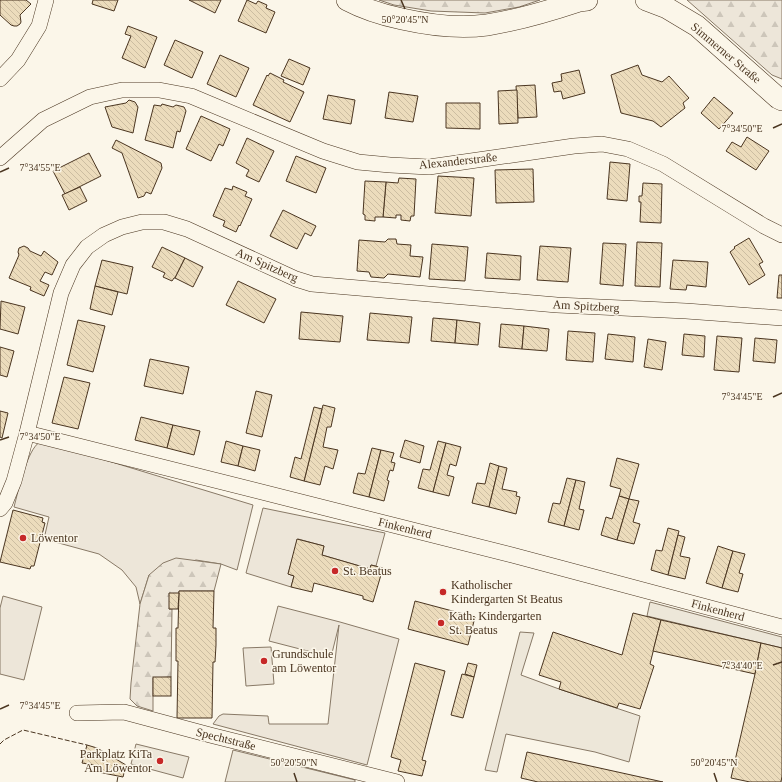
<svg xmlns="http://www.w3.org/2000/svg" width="782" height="782" viewBox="0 0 782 782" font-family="'Times New Roman',serif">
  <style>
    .green { fill: #ede6d9; stroke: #887966 }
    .forest { fill: url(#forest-firs); stroke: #887966 }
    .parking { fill: #ede7d9; stroke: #887966 }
    .building { fill: url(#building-back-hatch); stroke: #4a3520 }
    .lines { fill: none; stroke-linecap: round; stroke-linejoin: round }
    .street-casing { stroke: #4a3520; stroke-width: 16 }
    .secondary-casing { stroke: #4a3520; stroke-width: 22 }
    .street { stroke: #fbf6e9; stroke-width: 15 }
    .secondary { stroke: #fbf6e9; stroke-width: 21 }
    .fence { stroke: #4a3520; stroke-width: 1; stroke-dasharray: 5 2; stroke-linecap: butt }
    .ticks { fill: none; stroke: #4a3520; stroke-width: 1.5 }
    .poi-dot { fill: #c62828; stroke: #fbf6e9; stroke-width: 1.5 }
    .labels { text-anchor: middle; stroke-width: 3; stroke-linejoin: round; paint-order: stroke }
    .street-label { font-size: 12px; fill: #4a3520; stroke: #fbf6e9 }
    .poi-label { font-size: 12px; fill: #4a3520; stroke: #fbf6e9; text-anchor: start }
    .ticks-label { font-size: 10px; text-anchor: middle; fill: #4a3520; stroke: #fbf6e9; stroke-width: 3; stroke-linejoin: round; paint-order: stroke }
  </style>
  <defs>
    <pattern id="forest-firs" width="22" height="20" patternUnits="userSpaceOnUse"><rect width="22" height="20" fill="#ede6d9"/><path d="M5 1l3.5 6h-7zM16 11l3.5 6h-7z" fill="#cdc6ba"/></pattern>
    <pattern id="building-back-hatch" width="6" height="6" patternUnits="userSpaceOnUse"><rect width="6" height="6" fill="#ecdcbc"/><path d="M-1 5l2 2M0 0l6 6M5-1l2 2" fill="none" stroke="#ccbda1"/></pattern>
  </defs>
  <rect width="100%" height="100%" fill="#fbf6e9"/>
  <!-- green -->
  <g class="green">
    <path d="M 40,442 L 46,442 L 253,505 L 237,570 L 221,564 L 196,560 L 149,575 L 140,604 L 136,587 L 122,570 L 99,554 L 44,539 L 49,517 L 14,507 C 18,492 27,449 40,442 Z"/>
    <path d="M 263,508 L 385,533 L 376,566 L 371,565 L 370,569 L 322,555 L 324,546 L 298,539 L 288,574 L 294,576 L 291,587 L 246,573 Z"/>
    <path d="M 3,596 L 42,607 L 24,680 L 0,674 L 0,608 Z"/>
    <path d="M 278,606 L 340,622 L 399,639 L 367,765 L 213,724 L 219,716 L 223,714 L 268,716 L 269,724 L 328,724 L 339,625 L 331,657 L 269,641 Z"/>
    <path d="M 271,647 L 274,684 L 246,686 L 243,648 Z"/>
  </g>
  <!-- forest -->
  <g class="forest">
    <path d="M 379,0 L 540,0 L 519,7 L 485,13 L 431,11 L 394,5 Z"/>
    <path d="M 687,0 L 782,0 L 782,79 L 772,75 Z"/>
    <path d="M 176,558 L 221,564 L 214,591 L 179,591 L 179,593 L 169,609 L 172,609 L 171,677 L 153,678 L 153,711 L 137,706 L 130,699 L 131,683 L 140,604 L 149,575 L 163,563 Z"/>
  </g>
  <!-- parking -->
  <g class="parking">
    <path d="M 650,602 L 782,637 L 782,648 L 647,616 Z"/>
    <path d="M 520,632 L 534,633 L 521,675 L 559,689 L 640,716 L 629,762 L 595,752 L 506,734 L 497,772 L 485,770 Z"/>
    <path d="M 136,744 L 189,757 L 183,778 L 131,764 Z"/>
    <path d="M 233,750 L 355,780 L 355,782 L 225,782 Z"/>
  </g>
  <!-- building -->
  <g class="building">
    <path d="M 0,0 L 26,0 L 31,4 L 20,15 L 21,22 L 20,24 L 17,26 L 14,26 L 11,25 L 0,15 Z"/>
    <path d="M 93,0 L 118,0 L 114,11 L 92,4 Z"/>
    <path d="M 189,0 L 221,0 L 215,13 Z"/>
    <path d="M 247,0 L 256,4 L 258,1 L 267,5 L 266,8 L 275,12 L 266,33 L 238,21 Z"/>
    <path d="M 128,26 L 157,37 L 145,68 L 122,58 L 131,36 L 125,34 Z"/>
    <path d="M 175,40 L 203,52 L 192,78 L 164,65 Z"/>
    <path d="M 220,55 L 249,68 L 236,97 L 207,84 Z"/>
    <path d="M 289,59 L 310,68 L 303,85 L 281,76 Z"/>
    <path d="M 638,65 L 642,75 L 662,82 L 669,76 L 689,98 L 683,103 L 685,108 L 661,127 L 653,121 L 621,113 L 611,75 Z"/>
    <path d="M 579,70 L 585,93 L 563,99 L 561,91 L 554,92 L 552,83 L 562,81 L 561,74 Z"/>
    <path d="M 270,73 L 284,80 L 283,82 L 304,92 L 290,122 L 253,105 L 267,75 L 268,76 Z"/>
    <path d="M 535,85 L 537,117 L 518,118 L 516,86 Z"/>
    <path d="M 517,90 L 518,123 L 499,124 L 498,91 Z"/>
    <path d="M 389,92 L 418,96 L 413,122 L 385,118 Z"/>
    <path d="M 328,95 L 355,100 L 351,124 L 323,119 Z"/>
    <path d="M 714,97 L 733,113 L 719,129 L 701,113 Z"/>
    <path d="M 129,100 L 135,102 L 138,107 L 133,133 L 112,127 L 105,107 L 126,103 Z"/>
    <path d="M 446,103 L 480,103 L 480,129 L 446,128 Z"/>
    <path d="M 162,104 L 173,107 L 176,105 L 184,107 L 186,111 L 180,132 L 177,131 L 173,148 L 145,140 L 154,105 L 161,106 Z"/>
    <path d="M 201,116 L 230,129 L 223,146 L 219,144 L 211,161 L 186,149 Z"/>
    <path d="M 747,137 L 769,151 L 756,170 L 726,151 L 732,142 L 741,147 Z"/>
    <path d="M 247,138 L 274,151 L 259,182 L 246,176 L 249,170 L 236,163 Z"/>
    <path d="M 116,140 L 161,163 L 162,168 L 151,194 L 146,192 L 144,196 L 138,198 L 122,153 L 112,148 Z"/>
    <path d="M 89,153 L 101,176 L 65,194 L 53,171 Z"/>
    <path d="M 296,156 L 326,168 L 316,193 L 286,181 Z"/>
    <path d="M 610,162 L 630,164 L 627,201 L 607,199 Z"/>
    <path d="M 533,169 L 534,202 L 496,203 L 495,170 Z"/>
    <path d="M 438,176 L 474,178 L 471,216 L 435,213 Z"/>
    <path d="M 399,178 L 416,179 L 414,216 L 411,216 L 410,221 L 401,220 L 401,215 L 396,215 L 396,218 L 383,217 L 386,182 L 398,183 Z"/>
    <path d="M 365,181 L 386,182 L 383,217 L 375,217 L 375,221 L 365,220 L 365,215 L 363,214 Z"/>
    <path d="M 643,183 L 662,184 L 661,223 L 640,222 L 641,202 L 639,202 L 639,196 L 642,196 Z"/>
    <path d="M 233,186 L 247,192 L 245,196 L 252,199 L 240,226 L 239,225 L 236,232 L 223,226 L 225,221 L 213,216 L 225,188 L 232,190 Z"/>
    <path d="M 80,187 L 87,201 L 69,210 L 62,195 Z"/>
    <path d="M 283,210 L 316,226 L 311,236 L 305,233 L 297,249 L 270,236 Z"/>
    <path d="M 749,238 L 763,262 L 759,264 L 765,275 L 749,285 L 730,252 L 735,248 L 734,247 Z"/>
    <path d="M 388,239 L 396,239 L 397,244 L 411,245 L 410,256 L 423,257 L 420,277 L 388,274 L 384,278 L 371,277 L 369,272 L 357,271 L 359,240 L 385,242 Z"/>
    <path d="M 637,242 L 662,243 L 660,287 L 635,286 Z"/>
    <path d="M 603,243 L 626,244 L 623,286 L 600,284 Z"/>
    <path d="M 432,244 L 468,247 L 465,281 L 429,279 Z"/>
    <path d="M 24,246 L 28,248 L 30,251 L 41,256 L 44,251 L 58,262 L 52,275 L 45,272 L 40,281 L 49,285 L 44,296 L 30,290 L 31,287 L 9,278 L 19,255 L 18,252 L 19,248 Z"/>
    <path d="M 540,246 L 571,248 L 568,282 L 537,280 Z"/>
    <path d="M 162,247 L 185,258 L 175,278 L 174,278 L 172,281 L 163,277 L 165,273 L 152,267 Z"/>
    <path d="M 487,253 L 521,256 L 520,280 L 485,278 Z"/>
    <path d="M 185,258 L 203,267 L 193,287 L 175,278 Z"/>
    <path d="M 102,260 L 133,267 L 127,294 L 95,286 Z"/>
    <path d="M 673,260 L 708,262 L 706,287 L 687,285 L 686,290 L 670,289 Z"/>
    <path d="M 779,275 L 782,275 L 782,298 L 777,298 Z"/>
    <path d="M 238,281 L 276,299 L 264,323 L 226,305 Z"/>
    <path d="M 95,286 L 118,292 L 112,315 L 90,309 Z"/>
    <path d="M 1,301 L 25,307 L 18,334 L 0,329 Z"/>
    <path d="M 301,312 L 343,316 L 340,342 L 299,339 Z"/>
    <path d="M 370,313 L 412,317 L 409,343 L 367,340 Z"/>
    <path d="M 433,318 L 457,320 L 455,343 L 431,341 Z"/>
    <path d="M 78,320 L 105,326 L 93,372 L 67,365 Z"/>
    <path d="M 457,320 L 480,323 L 478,345 L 455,343 Z"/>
    <path d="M 501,324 L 524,326 L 522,349 L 499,347 Z"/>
    <path d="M 524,326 L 549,329 L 547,351 L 522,349 Z"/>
    <path d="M 568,331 L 595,333 L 593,362 L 566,360 Z"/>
    <path d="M 608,334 L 635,337 L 633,362 L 605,359 Z"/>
    <path d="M 684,334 L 705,336 L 704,357 L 682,355 Z"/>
    <path d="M 717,336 L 742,338 L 739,372 L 714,370 Z"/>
    <path d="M 755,338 L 777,340 L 775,363 L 753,361 Z"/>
    <path d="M 648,339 L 666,342 L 662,370 L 644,367 Z"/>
    <path d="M 0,347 L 14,351 L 7,377 L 0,375 Z"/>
    <path d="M 150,359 L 189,367 L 183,394 L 144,386 Z"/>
    <path d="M 64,377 L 90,383 L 78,429 L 52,423 Z"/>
    <path d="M 256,391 L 272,395 L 262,437 L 246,433 Z"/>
    <path d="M 323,405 L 335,408 L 331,427 L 327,427 L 323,447 L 338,450 L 333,469 L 325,466 L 320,485 L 304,481 Z"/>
    <path d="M 314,407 L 322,409 L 304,481 L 290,477 L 295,457 L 301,459 Z"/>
    <path d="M 0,411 L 8,413 L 2,438 L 0,437 Z"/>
    <path d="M 141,417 L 173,425 L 167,448 L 135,440 Z"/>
    <path d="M 173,425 L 200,431 L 194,455 L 167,448 Z"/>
    <path d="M 405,440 L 424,446 L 420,463 L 400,457 Z"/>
    <path d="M 226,441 L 243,446 L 238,466 L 221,462 Z"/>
    <path d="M 438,441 L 446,443 L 433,492 L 418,488 L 423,469 L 430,470 Z"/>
    <path d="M 446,443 L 461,447 L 456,466 L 450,464 L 447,475 L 454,477 L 449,496 L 433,492 Z"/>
    <path d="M 243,446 L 260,450 L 255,471 L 238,466 Z"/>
    <path d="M 372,448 L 381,450 L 369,497 L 353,493 L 358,473 L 365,474 Z"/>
    <path d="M 381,450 L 394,453 L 391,462 L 395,463 L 393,471 L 390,470 L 387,480 L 389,481 L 384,501 L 369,497 Z"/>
    <path d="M 617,458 L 639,464 L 629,499 L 619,496 L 621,489 L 610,486 Z"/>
    <path d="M 490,463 L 499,466 L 489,507 L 472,503 L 477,483 L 485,484 Z"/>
    <path d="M 499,466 L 507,468 L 502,489 L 517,492 L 516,496 L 520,497 L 516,514 L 489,507 Z"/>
    <path d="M 567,478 L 576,480 L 564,526 L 548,522 L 553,503 L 560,504 Z"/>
    <path d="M 576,480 L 585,482 L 579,509 L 584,510 L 579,530 L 564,526 Z"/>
    <path d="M 619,496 L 629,499 L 617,540 L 601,535 L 606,517 L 612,519 Z"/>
    <path d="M 629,499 L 639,501 L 633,522 L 640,524 L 634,544 L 617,540 Z"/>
    <path d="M 13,510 L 43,518 L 42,522 L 45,523 L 34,566 L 31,566 L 30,569 L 0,562 Z"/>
    <path d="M 668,528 L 679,531 L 668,575 L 651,570 L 656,550 L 662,551 Z"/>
    <path d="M 678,535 L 685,537 L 680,556 L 690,558 L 685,579 L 668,575 Z"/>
    <path d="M 297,539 L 324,546 L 322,555 L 370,569 L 371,565 L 383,568 L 373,602 L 363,599 L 363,596 L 314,583 L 312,592 L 291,587 L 294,576 L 288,574 Z"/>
    <path d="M 718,546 L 733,551 L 722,588 L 706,583 Z"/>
    <path d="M 733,551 L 745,554 L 739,573 L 743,574 L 738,592 L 722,588 Z"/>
    <path d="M 179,591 L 214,591 L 213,628 L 216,628 L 216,645 L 215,662 L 213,662 L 212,718 L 177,718 L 178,661 L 176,661 L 176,628 L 178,628 Z"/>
    <path d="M 169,593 L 179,593 L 178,609 L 169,609 Z"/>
    <path d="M 415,601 L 475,617 L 468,645 L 408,629 Z"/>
    <path d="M 633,613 L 661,620 L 650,664 L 654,666 L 640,709 L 619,703 L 617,708 L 559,689 L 561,682 L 539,675 L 553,632 L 622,655 Z"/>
    <path d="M 661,620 L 761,643 L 755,674 L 653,651 Z"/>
    <path d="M 761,643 L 782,648 L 782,776 L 781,782 L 750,782 L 731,778 L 755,674 Z"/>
    <path d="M 415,663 L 445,671 L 422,760 L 426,761 L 422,776 L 398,771 L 401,760 L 391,757 Z"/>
    <path d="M 468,663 L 477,665 L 474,677 L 465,674 Z"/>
    <path d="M 462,674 L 474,677 L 463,718 L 451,715 Z"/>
    <rect x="153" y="677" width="18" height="19"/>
    <path d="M 87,745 L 97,748 L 126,765 L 123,777 L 93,771 L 94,765 L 82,763 Z"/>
    <path d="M 527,752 L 663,782 L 538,782 L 521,778 Z"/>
  </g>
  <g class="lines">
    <!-- street casing -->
    <g class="street-casing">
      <g id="street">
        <path d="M 0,79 L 18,60 L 39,26 L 46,0"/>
        <path d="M 0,158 L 43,120 L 90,97 L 122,90 L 159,90 L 191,96 L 323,151 L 358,162 L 390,165 L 429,167 L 574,146 L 602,144 L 628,149 L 663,164 L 764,226 L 782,235"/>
        <path d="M 27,433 L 512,555 L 782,627"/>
        <path d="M 0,509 L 5,503 L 14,481 L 27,433 L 61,293 L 73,265 L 87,247 L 104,235 L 122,227 L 142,222 L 164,222 L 187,229 L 296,279 L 312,284 L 557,305 L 686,311 L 782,318"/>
        <path d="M 77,713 L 124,712 L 210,735 L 397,782"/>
      </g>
    </g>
    <!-- secondary casing -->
    <g class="secondary-casing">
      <g id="secondary">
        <path d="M 347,0 C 364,9 383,15 402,19 C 429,25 459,29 487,25 C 519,20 549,11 579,1 L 587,0"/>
        <path d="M 646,0 L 667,8 L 697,26 L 778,98 L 782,100"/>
      </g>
    </g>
    <!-- street -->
    <use href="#street" class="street"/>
    <!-- secondary -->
    <use href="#secondary" class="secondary"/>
    <!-- fence -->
    <g class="fence">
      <path d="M 0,744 L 4,740 L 23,730 L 87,745"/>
      <path d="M 117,782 L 118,776"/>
    </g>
  </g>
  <!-- ticks -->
  <path class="ticks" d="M 401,0 L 405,9M 773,128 L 782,124M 0,172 L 9,168M 773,397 L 782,393M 0,440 L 9,437M 773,665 L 782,662M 0,709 L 9,705M 294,773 L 297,782M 714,773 L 717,782"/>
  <!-- markers -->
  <g class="poi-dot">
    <circle cx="23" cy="538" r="4"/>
    <circle cx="335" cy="571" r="4"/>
    <circle cx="443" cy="592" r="4"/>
    <circle cx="441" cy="623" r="4"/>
    <circle cx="264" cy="661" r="4"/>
    <circle cx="160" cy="761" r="4"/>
  </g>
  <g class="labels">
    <!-- street labels -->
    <g class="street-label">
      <text transform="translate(726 53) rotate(40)" y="4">Simmerner Straße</text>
      <text transform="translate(458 161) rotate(-6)" y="4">Alexanderstraße</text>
      <text transform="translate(267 265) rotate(24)" y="4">Am Spitzberg</text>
      <text transform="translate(586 306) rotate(3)" y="4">Am Spitzberg</text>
      <text transform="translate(405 528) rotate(14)" y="4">Finkenherd</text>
      <text transform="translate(718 610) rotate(15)" y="4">Finkenherd</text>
      <text transform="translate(226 739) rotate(14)" y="4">Spechtstraße</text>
    </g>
    <!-- poi labels -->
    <g class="poi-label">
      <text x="31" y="542">Löwentor</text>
      <text x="343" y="575">St. Beatus</text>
      <text x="451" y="589">Katholischer<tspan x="451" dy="14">Kindergarten St Beatus</tspan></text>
      <text x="449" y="620">Kath. Kindergarten<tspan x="449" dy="14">St. Beatus</tspan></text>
      <text x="272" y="658">Grundschule<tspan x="272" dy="14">am Löwentor</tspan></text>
      <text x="152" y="758" text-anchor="end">Parkplatz KiTa<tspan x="152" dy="14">Am Löwentor</tspan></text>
    </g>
  </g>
  <g class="ticks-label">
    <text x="405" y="23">50°20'45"N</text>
    <text x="742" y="132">7°34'50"E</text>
    <text x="40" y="171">7°34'55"E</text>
    <text x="742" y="400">7°34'45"E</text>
    <text x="40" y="440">7°34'50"E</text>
    <text x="742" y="669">7°34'40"E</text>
    <text x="40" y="709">7°34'45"E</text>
    <text x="294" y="766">50°20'50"N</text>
    <text x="714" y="766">50°20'45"N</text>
  </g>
</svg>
